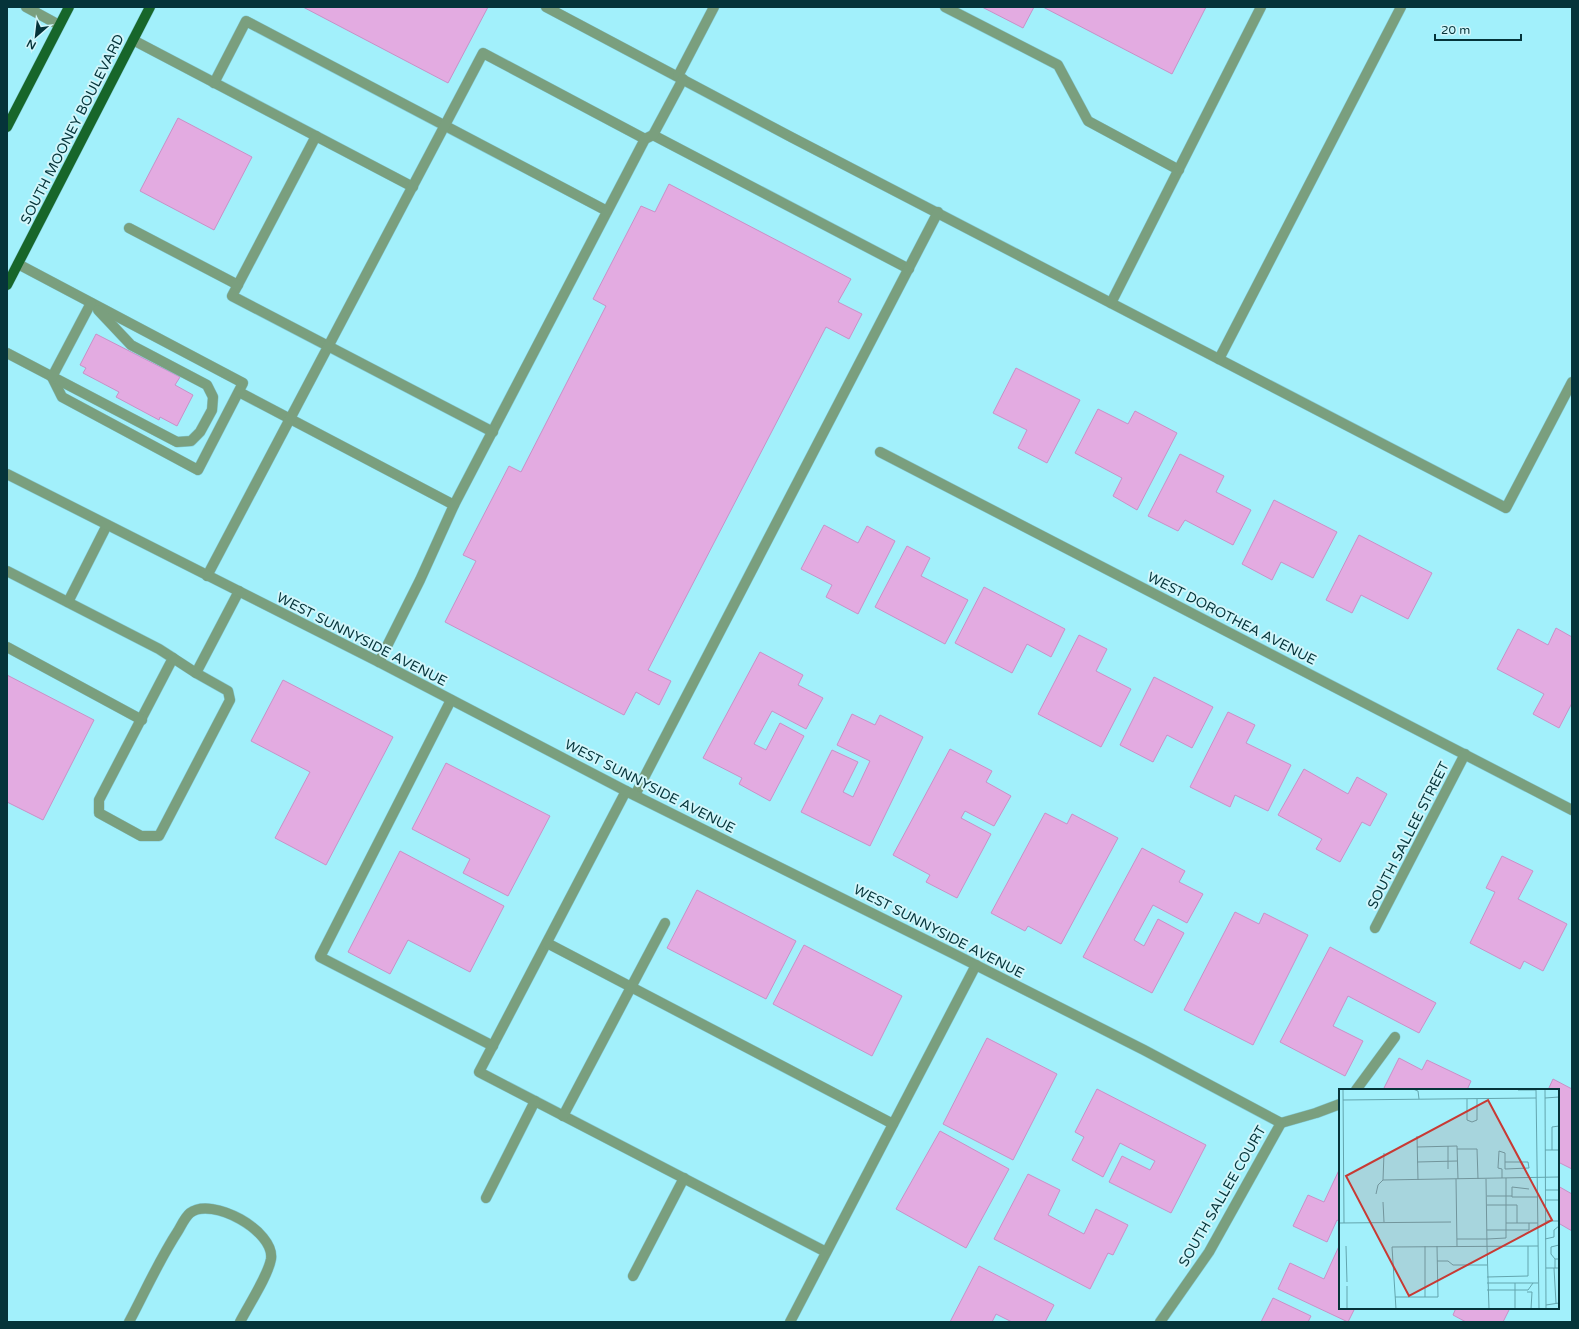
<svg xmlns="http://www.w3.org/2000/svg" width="1579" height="1329" viewBox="0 0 1579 1329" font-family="'Varela Round',sans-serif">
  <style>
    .building { fill: #e3abe1; stroke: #c891c7 }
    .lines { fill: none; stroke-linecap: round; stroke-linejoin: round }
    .service-casing { stroke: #83cad4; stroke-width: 11 }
    .minor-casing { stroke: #83cad4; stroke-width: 11 }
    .primary-casing { stroke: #83cad4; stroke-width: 11 }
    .service { stroke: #7a9f7e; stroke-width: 10 }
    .minor { stroke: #7a9f7e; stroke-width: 10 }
    .primary { stroke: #17662a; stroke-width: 10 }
    .labels { text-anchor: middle; stroke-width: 4; stroke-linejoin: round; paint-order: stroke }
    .street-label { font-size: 14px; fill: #05343a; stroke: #d1f6fb }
    .inset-road { fill: none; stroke: #63a5ae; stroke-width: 1 }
    .view { fill: #c83a34; fill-opacity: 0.15; stroke: #c83a34; stroke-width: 2 }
    .inset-edge { fill: none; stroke: #05343a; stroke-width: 2 }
  </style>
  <rect width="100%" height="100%" fill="#a2f0fb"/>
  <!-- building -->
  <g class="building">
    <path d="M 303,7 L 488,7 L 448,83 Z"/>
    <path d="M 982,7 L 1034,7 L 1023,28 Z"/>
    <path d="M 1043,7 L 1206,7 L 1172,74 Z"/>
    <path d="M 178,118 L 252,157 L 214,230 L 140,191 Z"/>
    <path d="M 669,184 L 851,279 L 838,302 L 862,314 L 849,339 L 826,327 L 648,670 L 671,681 L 659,705 L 636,692 L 624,715 L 445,622 L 476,561 L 463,555 L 509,466 L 521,472 L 606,306 L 593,299 L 641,206 L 655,212 Z"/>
    <path d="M 96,334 L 180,377 L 175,385 L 193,395 L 177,426 L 160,417 L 159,420 L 116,397 L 119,392 L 83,373 L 86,368 L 80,365 Z"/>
    <path d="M 1016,368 L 1080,400 L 1047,463 L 1018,448 L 1027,430 L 993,413 Z"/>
    <path d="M 1098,409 L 1128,424 L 1135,411 L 1177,433 L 1137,510 L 1113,496 L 1122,478 L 1075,453 Z"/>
    <path d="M 1180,454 L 1224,476 L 1216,492 L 1251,510 L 1233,545 L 1185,520 L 1178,531 L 1148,516 Z"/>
    <path d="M 1274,500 L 1337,532 L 1313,578 L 1281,562 L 1272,580 L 1242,564 Z"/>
    <path d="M 824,525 L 858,543 L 867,526 L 895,541 L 858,614 L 826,597 L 832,585 L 801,569 Z"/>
    <path d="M 1359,535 L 1432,573 L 1408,619 L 1361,595 L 1352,613 L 1326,600 Z"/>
    <path d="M 907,546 L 930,558 L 921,576 L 968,600 L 945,644 L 875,607 Z"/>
    <path d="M 984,587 L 1065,629 L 1051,657 L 1027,644 L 1012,673 L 955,643 Z"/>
    <path d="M 1556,628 L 1572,637 L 1572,703 L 1559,728 L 1533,714 L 1544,694 L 1497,669 L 1518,629 L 1548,645 Z"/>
    <path d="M 1079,635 L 1107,649 L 1096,671 L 1131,689 L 1101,747 L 1038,714 Z"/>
    <path d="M 760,652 L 803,675 L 798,685 L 823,698 L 806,729 L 772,711 L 754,744 L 766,750 L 780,723 L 804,736 L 770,801 L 739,784 L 742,778 L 703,758 Z"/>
    <path d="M 7,675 L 94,720 L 43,820 L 7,802 Z"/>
    <path d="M 1154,677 L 1213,707 L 1192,748 L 1167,735 L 1153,762 L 1120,745 Z"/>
    <path d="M 283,680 L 393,737 L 326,865 L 275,838 L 310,772 L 251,741 Z"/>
    <path d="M 1228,712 L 1255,725 L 1246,743 L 1291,765 L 1268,811 L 1235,795 L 1230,807 L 1190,787 Z"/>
    <path d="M 852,714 L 875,725 L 880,715 L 923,737 L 870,846 L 801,812 L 832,750 L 858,762 L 843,792 L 853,797 L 870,761 L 837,745 Z"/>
    <path d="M 950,749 L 992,771 L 986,782 L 1011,796 L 994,826 L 965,811 L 961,818 L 991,834 L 957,898 L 926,882 L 930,875 L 893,855 Z"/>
    <path d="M 446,763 L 550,816 L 508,896 L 463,873 L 470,859 L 412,829 Z"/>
    <path d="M 1304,769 L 1348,794 L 1357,777 L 1387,794 L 1370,826 L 1362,822 L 1340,862 L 1316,849 L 1322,839 L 1278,815 Z"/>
    <path d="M 1045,813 L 1067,824 L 1072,814 L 1118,838 L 1061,944 L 1028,926 L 1025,931 L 991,913 Z"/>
    <path d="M 1142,848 L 1185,871 L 1179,882 L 1203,894 L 1187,923 L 1153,905 L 1134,940 L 1144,946 L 1158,919 L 1184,933 L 1152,993 L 1083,957 Z"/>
    <path d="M 400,851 L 504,906 L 470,972 L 408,940 L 390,974 L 348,952 Z"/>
    <path d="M 1502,856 L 1533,871 L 1518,899 L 1567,924 L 1543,971 L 1524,961 L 1520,969 L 1470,943 L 1495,892 L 1486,888 Z"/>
    <path d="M 697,890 L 796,941 L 766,999 L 667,948 Z"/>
    <path d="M 1235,912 L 1259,924 L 1264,913 L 1308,935 L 1253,1045 L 1184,1010 Z"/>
    <path d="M 804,945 L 902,996 L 872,1056 L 773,1004 Z"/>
    <path d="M 1330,947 L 1436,1003 L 1419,1033 L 1348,996 L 1333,1026 L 1363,1041 L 1345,1076 L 1280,1042 Z"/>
    <path d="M 987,1038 L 1057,1074 L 1013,1160 L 943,1124 Z"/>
    <path d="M 1399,1058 L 1422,1070 L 1427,1060 L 1471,1081 L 1467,1090 L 1383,1090 Z"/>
    <path d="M 1553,1079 L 1572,1089 L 1572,1169 L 1558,1162 L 1558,1090 L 1548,1090 Z"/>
    <path d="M 1097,1089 L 1206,1145 L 1171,1213 L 1109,1182 L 1122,1156 L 1150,1170 L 1155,1161 L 1120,1143 L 1103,1177 L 1072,1160 L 1084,1137 L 1075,1132 Z"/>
    <path d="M 940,1131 L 1009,1169 L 966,1248 L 896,1209 Z"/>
    <path d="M 1340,1168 L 1340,1222 L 1337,1220 L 1327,1242 L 1293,1226 L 1308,1195 L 1324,1202 Z"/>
    <path d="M 1028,1174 L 1060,1190 L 1048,1215 L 1084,1234 L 1096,1209 L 1128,1225 L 1113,1255 L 1108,1253 L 1090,1289 L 994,1239 Z"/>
    <path d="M 1558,1186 L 1572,1194 L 1572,1231 L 1560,1224 L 1558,1227 Z"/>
    <path d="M 1340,1244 L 1340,1308 L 1355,1308 L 1348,1322 L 1278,1289 L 1290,1263 L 1324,1279 Z"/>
    <path d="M 979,1266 L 1054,1305 L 1045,1322 L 1012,1322 L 996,1314 L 992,1322 L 950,1322 Z"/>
    <path d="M 1273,1298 L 1311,1316 L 1308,1322 L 1261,1322 Z"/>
    <path d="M 1456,1308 L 1510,1308 L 1503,1322 L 1466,1322 L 1453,1315 Z"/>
  </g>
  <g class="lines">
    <!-- service casing -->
    <g class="service-casing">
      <g id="service">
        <path d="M 546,7 L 791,137 L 1506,508 L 1572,382"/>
        <path d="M 945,7 L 1058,65 L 1088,121 L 1179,170"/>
        <path d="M 133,40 L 413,187"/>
        <path d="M 678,76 L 714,7"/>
        <path d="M 214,83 L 246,21 L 607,211"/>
        <path d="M 653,135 L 909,269"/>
        <path d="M 316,136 L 232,296 L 493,432"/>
        <path d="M 129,228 L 238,285"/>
        <path d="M 18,264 L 243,383 L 198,470 L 62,397 L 52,377"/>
        <path d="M 1111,303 L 1261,7"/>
        <path d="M 7,353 L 177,442 L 191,441 L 200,432 L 212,410 L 213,397 L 207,385 L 131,345 L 98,310"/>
        <path d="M 1219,359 L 1401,7"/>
        <path d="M 52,377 L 91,303"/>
        <path d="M 239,392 L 454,505"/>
        <path d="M 7,571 L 159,649 L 173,658 L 99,800 L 99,813 L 141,836 L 159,836 L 230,700 L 228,691 L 196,673 L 239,591"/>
        <path d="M 207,576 L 483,53 L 645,139"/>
        <path d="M 68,602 L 107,525"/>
        <path d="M 7,647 L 142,720"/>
        <path d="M 173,658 L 196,673"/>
        <path d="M 379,662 L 420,580 L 454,505 L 645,139 L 653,135 L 683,79"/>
        <path d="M 451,700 L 320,957 L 493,1046"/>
        <path d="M 626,791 L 479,1072 L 826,1252"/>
        <path d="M 635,795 L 938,212"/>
        <path d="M 547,943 L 893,1124"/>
        <path d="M 1356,1090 L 1395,1037"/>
        <path d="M 563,1116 L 665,923"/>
        <path d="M 1281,1123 L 1316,1113 L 1340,1104"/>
        <path d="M 486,1198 L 535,1101"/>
        <path d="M 633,1276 L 684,1178"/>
        <path d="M 129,1322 C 145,1292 159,1260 178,1231 C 181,1226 185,1217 190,1213 C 212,1196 275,1231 271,1259 C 268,1276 248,1306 240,1322"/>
        <path d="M 790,1322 L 976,965"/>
      </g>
    </g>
    <!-- minor casing -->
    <g class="minor-casing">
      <g id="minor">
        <path d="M 26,7 L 59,25"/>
        <path d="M 880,452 L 1572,810"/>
        <path d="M 7,474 L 379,662 L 626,791 L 954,954 L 1144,1050 L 1281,1123 L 1209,1252 L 1160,1322"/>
        <path d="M 1375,928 L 1465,754"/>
      </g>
    </g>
    <!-- primary casing -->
    <g class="primary-casing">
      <g id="primary">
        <path d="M 7,127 L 69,7"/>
        <path d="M 7,285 L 150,7"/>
      </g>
    </g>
    <!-- service -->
    <use href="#service" class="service"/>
    <!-- minor -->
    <use href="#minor" class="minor"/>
    <!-- primary -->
    <use href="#primary" class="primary"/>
  </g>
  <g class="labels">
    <!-- street labels -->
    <g class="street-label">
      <text transform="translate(72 129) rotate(-63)" y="5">SOUTH MOONEY BOULEVARD</text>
      <text transform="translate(1232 618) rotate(27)" y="5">WEST DOROTHEA AVENUE</text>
      <text transform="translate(362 639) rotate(27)" y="5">WEST SUNNYSIDE AVENUE</text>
      <text transform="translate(650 786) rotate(27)" y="5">WEST SUNNYSIDE AVENUE</text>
      <text transform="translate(1408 835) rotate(-63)" y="5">SOUTH SALLEE STREET</text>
      <text transform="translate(939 931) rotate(27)" y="5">WEST SUNNYSIDE AVENUE</text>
      <text transform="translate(1222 1196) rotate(-60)" y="5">SOUTH SALLEE COURT</text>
    </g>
  </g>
  <!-- overview -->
  <g transform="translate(1339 1089)">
    <rect width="220" height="220" fill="#a2f0fb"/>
    <path class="inset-road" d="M 4,0 L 5,134M 74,0 L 79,2 L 80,10M 197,0 L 200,220M 206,0 L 207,220M 179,1 L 197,1M 206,9 L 220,8M 128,10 L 128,31 L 133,33 L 138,31 L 138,10M 4,11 L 197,9M 78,47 L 79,91M 109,57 L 109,80M 78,58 L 118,57 L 119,90M 118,60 L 138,60 L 139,90M 206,61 L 220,61M 213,61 L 213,38 L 220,37M 78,73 L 118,72M 163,89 L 163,80 L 159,79 L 160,62 L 166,64 L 166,80 L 190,79 L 189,73 L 166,73M 117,90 L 118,157M 147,90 L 148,157M 44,91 L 220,88M 44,91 L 45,64M 190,100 L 173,98 L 173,108 L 199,108M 206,101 L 220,101M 37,105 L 39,96 L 44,91M 148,107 L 173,107M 206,111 L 220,111M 44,113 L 45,133M 148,116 L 178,116 L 178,134M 206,132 L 220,132M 0,134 L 112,133M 167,134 L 199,134M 148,141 L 190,141 L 190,134M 118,150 L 148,150M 148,150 L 167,149 L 167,89M 206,150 L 215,148 L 215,141 L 220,137M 7,157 L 8,193M 86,157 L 86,208M 148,157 L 150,220M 216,170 L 212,165 L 212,158 L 220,156M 98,172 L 109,172 L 114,176 L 148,176M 207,179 L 220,179M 215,179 L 217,214M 216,179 L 216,170 L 220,170M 148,188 L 189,187 L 189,157M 148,194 L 176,194M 8,197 L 8,220M 148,201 L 189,201 L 194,194M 188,203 L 193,203 L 192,220M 56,208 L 99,208 L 98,157M 207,216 L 220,214M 57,220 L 53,158 L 199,157M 176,220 L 176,194 L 199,194"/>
    <path class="view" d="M 149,11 L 213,131 L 70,207 L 7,87 Z"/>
    <rect width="220" height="220" class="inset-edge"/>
  </g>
  <!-- border -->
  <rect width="1579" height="1329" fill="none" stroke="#05343a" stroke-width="16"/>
  <!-- north arrow -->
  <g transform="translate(36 36) rotate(208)" stroke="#d1f6fb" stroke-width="3" paint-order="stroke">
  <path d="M0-3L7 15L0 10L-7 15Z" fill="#05343a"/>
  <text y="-6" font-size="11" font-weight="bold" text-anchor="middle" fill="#05343a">N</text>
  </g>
  <!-- scale -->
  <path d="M1435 34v6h86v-6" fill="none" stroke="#05343a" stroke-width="2"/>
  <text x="1441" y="34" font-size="12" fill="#05343a" stroke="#d1f6fb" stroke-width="3" paint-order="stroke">20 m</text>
</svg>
